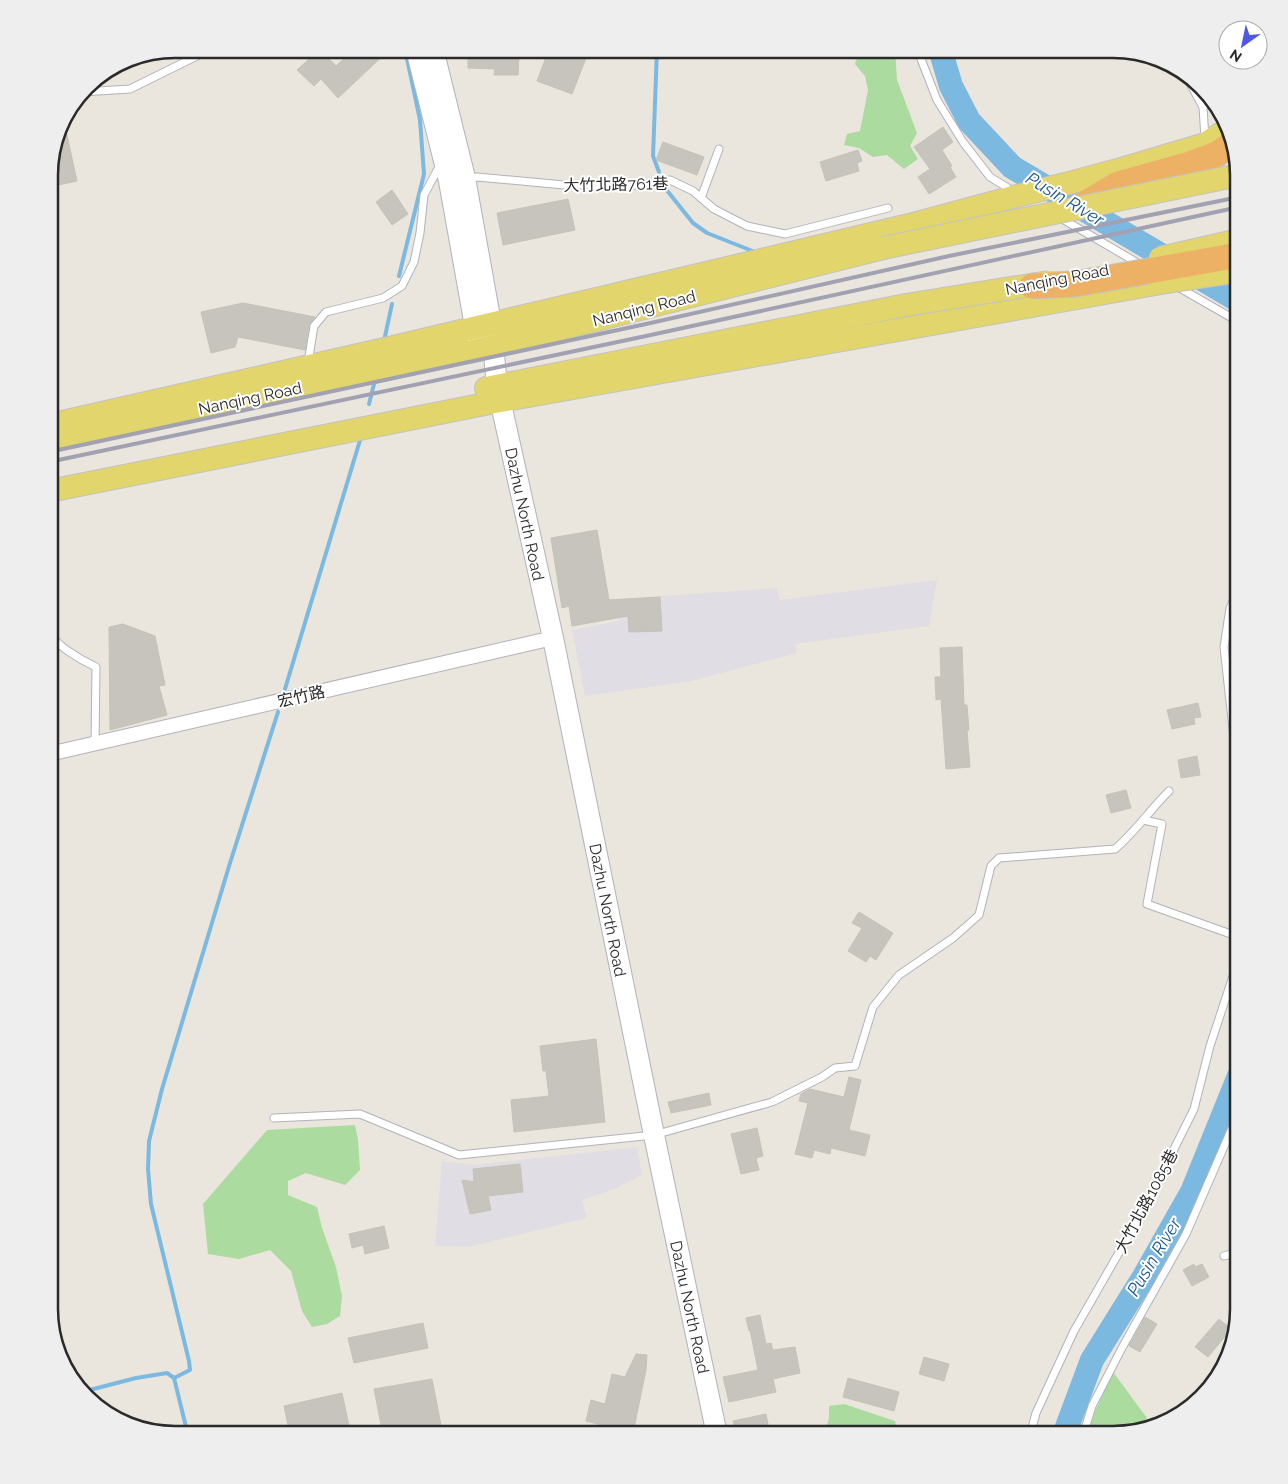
<svg xmlns="http://www.w3.org/2000/svg" width="1288" height="1484" viewBox="0 0 1288 1484" font-family="Raleway,'Noto Sans TC',sans-serif">
  <style>
    .industrial { fill: #e0dde4 }
    .green { fill: #acdba0 }
    .lines { fill: none; stroke-linecap: round; stroke-linejoin: round }
    .stream { stroke: #7cb9e1; stroke-width: 4 }
    .river { stroke: #7cb9e1; stroke-width: 24 }
    .building { fill: #c6c4bc; stroke: #c6c2b7 }
    .lane-casing { stroke: #b1b2bc; stroke-width: 9 }
    .street-casing { stroke: #b1b2bc; stroke-width: 16 }
    .secondary-casing { stroke: #b1b2bc; stroke-width: 22 }
    .primary-casing { stroke: #c3c3c3; stroke-width: 24 }
    .highway-casing { stroke: #c3c3c3; stroke-width: 27 }
    .lane { stroke: #fff; stroke-width: 7 }
    .street { stroke: #fff; stroke-width: 14 }
    .secondary { stroke: #fff; stroke-width: 20 }
    .primary { stroke: #e1d56c; stroke-width: 22 }
    .highway { stroke: #edb166; stroke-width: 25 }
    .rail { stroke: #a1a1b2; stroke-width: 4 }
    .primary-bridge-casing { stroke: #c3c3c3; stroke-width: 24; stroke-linecap: butt }
    .highway-bridge-casing { stroke: #c3c3c3; stroke-width: 27; stroke-linecap: butt }
    .primary-bridge { stroke: #e1d56c; stroke-width: 22 }
    .highway-bridge { stroke: #edb166; stroke-width: 25 }
    .labels { text-anchor: middle; stroke-width: 4; stroke-linejoin: round; paint-order: stroke }
    .street-label { font-size: 16px; fill: #2a2a2a; stroke: #fff }
    .water-label { font-size: 18px; font-style: italic; fill: #1c578c; stroke: #fff }
    .rim { fill: none; stroke: #2a2a2a; stroke-width: 2.5 }
  </style>
  <rect width="100%" height="100%" fill="#eae6dd"/>
  <!-- industrial -->
  <g class="industrial">
    <path d="M 937,580 L 929,626 L 795,644 L 797,653 L 692,681 L 585,696 L 572,630 L 619,621 L 617,599 L 777,588 L 780,600 Z"/>
    <path d="M 637,1147 L 642,1175 L 614,1189 L 582,1200 L 587,1218 L 468,1247 L 435,1246 L 442,1161 L 475,1165 Z"/>
  </g>
  <!-- green -->
  <g class="green">
    <path d="M 860,49 L 895,49 L 897,80 L 917,133 L 910,146 L 918,159 L 904,169 L 887,155 L 873,157 L 859,148 L 844,145 L 847,134 L 860,131 L 868,90 L 865,76 L 855,64 Z"/>
    <path d="M 355,1125 L 358,1140 L 360,1170 L 345,1185 L 306,1173 L 288,1181 L 288,1195 L 317,1207 L 322,1228 L 336,1267 L 342,1296 L 340,1316 L 327,1324 L 312,1327 L 302,1311 L 291,1271 L 270,1250 L 239,1259 L 208,1254 L 203,1204 L 267,1130 Z"/>
    <path d="M 1113,1372 L 1147,1418 L 1138,1431 L 1113,1435 L 1086,1435 L 1087,1429 Z"/>
    <path d="M 844,1404 L 895,1421 L 898,1435 L 828,1435 L 825,1432 L 829,1418 L 829,1406 Z"/>
  </g>
  <g class="lines">
    <!-- stream -->
    <g class="stream">
      <path d="M 657,49 L 653,156 L 659,172"/>
      <path d="M 665,188 L 693,223 L 707,233 L 755,252"/>
      <path d="M 399,276 L 424,174 L 420,120 L 405,49"/>
      <path d="M 384,341 L 392,304"/>
      <path d="M 369,404 L 375,380"/>
      <path d="M 285,689 L 361,437"/>
      <path d="M 174,1378 L 190,1370 L 189,1361 L 151,1204 L 148,1169 L 149,1141 L 162,1089 L 230,863 L 278,712"/>
      <path d="M 82,1392 L 136,1378 L 167,1373 L 174,1378 L 188,1435"/>
    </g>
    <!-- river -->
    <g class="river">
      <path d="M 940,49 L 951,86 L 969,121 L 1012,167 L 1239,301"/>
      <path d="M 1064,1435 L 1092,1360 L 1145,1275 L 1192,1192 L 1239,1076"/>
    </g>
  </g>
  <!-- building -->
  <g class="building">
    <path d="M 320,49 L 336,66 L 354,49 L 390,49 L 338,98 L 321,79 L 314,86 L 297,70 Z"/>
    <path d="M 468,49 L 497,49 L 496,55 L 519,57 L 518,75 L 494,75 L 495,69 L 468,68 Z"/>
    <path d="M 549,49 L 577,49 L 588,53 L 572,94 L 537,81 Z"/>
    <path d="M 63,117 L 77,181 L 49,187 L 49,166 Z"/>
    <path d="M 943,127 L 953,142 L 942,150 L 952,166 L 950,167 L 956,177 L 929,194 L 918,177 L 930,169 L 914,147 Z"/>
    <path d="M 663,142 L 704,157 L 697,175 L 656,160 Z"/>
    <path d="M 858,150 L 862,161 L 857,163 L 859,171 L 826,181 L 820,162 Z"/>
    <path d="M 392,190 L 408,214 L 392,225 L 376,202 Z"/>
    <path d="M 568,199 L 575,230 L 503,245 L 497,213 Z"/>
    <path d="M 243,303 L 315,317 L 309,325 L 305,350 L 238,337 L 235,347 L 211,353 L 201,312 Z"/>
    <path d="M 597,530 L 609,600 L 660,597 L 662,631 L 629,632 L 628,616 L 572,626 L 569,606 L 562,608 L 551,538 Z"/>
    <path d="M 123,624 L 155,636 L 165,685 L 159,686 L 167,715 L 110,730 L 109,627 Z"/>
    <path d="M 962,647 L 964,705 L 967,705 L 969,730 L 967,730 L 970,767 L 946,769 L 941,699 L 936,700 L 935,677 L 941,677 L 940,648 Z"/>
    <path d="M 1198,703 L 1201,717 L 1194,718 L 1195,724 L 1172,729 L 1167,710 Z"/>
    <path d="M 1197,756 L 1200,775 L 1181,778 L 1178,760 Z"/>
    <path d="M 1126,790 L 1131,808 L 1111,813 L 1106,795 Z"/>
    <path d="M 859,912 L 893,933 L 876,960 L 870,956 L 866,962 L 848,951 L 862,928 L 852,923 Z"/>
    <path d="M 596,1039 L 605,1122 L 514,1132 L 511,1100 L 549,1096 L 546,1071 L 543,1071 L 540,1046 Z"/>
    <path d="M 849,1077 L 861,1080 L 849,1130 L 870,1135 L 865,1156 L 831,1148 L 830,1154 L 814,1150 L 812,1158 L 795,1154 L 808,1103 L 799,1101 L 801,1094 L 810,1089 L 844,1097 Z"/>
    <path d="M 709,1093 L 711,1105 L 671,1113 L 668,1102 Z"/>
    <path d="M 757,1128 L 763,1156 L 756,1158 L 759,1170 L 741,1174 L 731,1134 Z"/>
    <path d="M 520,1164 L 523,1192 L 488,1196 L 491,1210 L 470,1214 L 462,1180 L 474,1182 L 473,1169 Z"/>
    <path d="M 384,1226 L 389,1248 L 365,1254 L 363,1245 L 352,1248 L 349,1234 Z"/>
    <path d="M 1194,1264 L 1195,1267 L 1202,1264 L 1209,1277 L 1192,1286 L 1183,1270 Z"/>
    <path d="M 760,1315 L 766,1344 L 771,1343 L 773,1350 L 795,1347 L 800,1373 L 773,1379 L 776,1392 L 729,1402 L 723,1377 L 758,1370 L 750,1330 L 749,1331 L 746,1318 Z"/>
    <path d="M 1145,1317 L 1157,1324 L 1140,1352 L 1129,1346 Z"/>
    <path d="M 1219,1319 L 1231,1329 L 1208,1357 L 1195,1347 Z"/>
    <path d="M 423,1323 L 428,1348 L 354,1363 L 348,1338 Z"/>
    <path d="M 636,1354 L 647,1355 L 646,1370 L 633,1433 L 586,1421 L 591,1400 L 605,1404 L 612,1374 L 625,1377 Z"/>
    <path d="M 924,1357 L 949,1364 L 944,1381 L 919,1374 Z"/>
    <path d="M 848,1378 L 899,1392 L 894,1411 L 843,1397 Z"/>
    <path d="M 432,1379 L 441,1425 L 383,1435 L 374,1389 Z"/>
    <path d="M 342,1393 L 351,1435 L 290,1435 L 284,1406 Z"/>
    <path d="M 766,1414 L 770,1435 L 736,1435 L 733,1421 Z"/>
  </g>
  <g class="lines">
    <!-- lane casing -->
    <g class="lane-casing">
      <g id="lane">
        <path d="M 920,49 L 921,59 L 937,100 L 963,142 L 990,177 L 1013,191"/>
        <path d="M 1186,76 L 1203,107 L 1205,139"/>
        <path d="M 82,92 L 130,89 L 211,49"/>
        <path d="M 1203,107 L 1212,97"/>
        <path d="M 466,178 L 477,177 L 564,185 L 641,185 L 670,180 L 693,191 L 714,209 L 747,226 L 785,234 L 888,208"/>
        <path d="M 701,198 L 719,149"/>
        <path d="M 1059,217 L 1141,265"/>
        <path d="M 1178,287 L 1239,322"/>
        <path d="M 308,363 L 314,326 L 326,312 L 383,298 L 402,286 L 414,262 L 420,233 L 424,195 L 440,165"/>
        <path d="M 1239,588 L 1230,608 L 1224,647 L 1239,783"/>
        <path d="M 49,630 C 52,644 83,661 96,667 L 95,743"/>
        <path d="M 1143,820 L 1162,824 L 1147,904 L 1239,937"/>
        <path d="M 274,1118 L 360,1114 L 459,1155 L 654,1135 L 772,1102 L 822,1077 L 835,1068 L 855,1066 L 873,1007 L 899,975 L 953,938 L 979,915 L 991,866 L 999,858 L 1115,849 C 1135,832 1150,810 1169,791"/>
        <path d="M 1224,1256 L 1239,1252"/>
        <path d="M 1030,1435 L 1036,1413 L 1074,1331 L 1144,1209 L 1194,1109 L 1210,1046 L 1239,958"/>
        <path d="M 1083,1435 L 1092,1406 L 1123,1346 L 1186,1234 L 1239,1112"/>
      </g>
    </g>
    <!-- street casing -->
    <g class="street-casing">
      <path id="street" d="M 49,754 L 553,638"/>
    </g>
    <!-- secondary casing -->
    <g class="secondary-casing">
      <g id="secondary">
        <path d="M 416,49 L 449,181 L 478,343"/>
        <path d="M 433,49 L 465,178 L 491,323 L 497,386 L 553,638 L 654,1135 L 717,1435"/>
      </g>
    </g>
    <!-- primary casing -->
    <g class="primary-casing">
      <g id="primary">
        <path d="M 1065,184 L 1121,169 L 1205,144 L 1229,128"/>
        <path d="M 486,388 L 906,305"/>
        <path d="M 49,425 L 389,348 L 909,225 L 1013,197"/>
        <path d="M 58,438 L 473,351 L 883,248"/>
        <path d="M 49,491 L 500,401 L 1161,283"/>
      </g>
    </g>
    <!-- highway casing -->
    <g class="highway-casing">
      <path id="highway" d="M 1079,207 L 1118,184 L 1190,164 L 1217,154 L 1234,142"/>
    </g>
    <!-- lane -->
    <use href="#lane" class="lane"/>
    <!-- street -->
    <use href="#street" class="street"/>
    <!-- secondary -->
    <use href="#secondary" class="secondary"/>
    <!-- primary -->
    <use href="#primary" class="primary"/>
    <!-- highway -->
    <use href="#highway" class="highway"/>
    <!-- rail -->
    <g class="rail">
      <path d="M 49,452 L 646,324 L 949,256 L 1239,197"/>
      <path d="M 49,462 L 646,336 L 1239,207"/>
    </g>
    <!-- primary-bridge casing -->
    <g class="primary-bridge-casing">
      <g id="primary-bridge">
        <path d="M 1013,197 L 1065,184"/>
        <path d="M 883,248 L 1239,175"/>
        <path d="M 1160,258 L 1239,240"/>
        <path d="M 1161,283 L 1239,271"/>
        <path d="M 906,305 L 1049,282"/>
      </g>
    </g>
    <!-- highway-bridge casing -->
    <g class="highway-bridge-casing">
      <path id="highway-bridge" d="M 1032,286 L 1075,284 L 1239,255"/>
    </g>
    <!-- primary-bridge -->
    <use href="#primary-bridge" class="primary-bridge"/>
    <!-- highway-bridge -->
    <use href="#highway-bridge" class="highway-bridge"/>
  </g>
  <g class="labels">
    <!-- street labels -->
    <g class="street-label">
      <text transform="translate(616 184) rotate(-1)" y="6">大竹北路761巷</text>
      <text transform="translate(1057 279) rotate(-11)" y="6">Nanqing Road</text>
      <text transform="translate(644 308) rotate(-14)" y="6">Nanqing Road</text>
      <text transform="translate(250 398) rotate(-12)" y="6">Nanqing Road</text>
      <text transform="translate(525 514) rotate(78)" y="6">Dazhu North Road</text>
      <text transform="translate(301 696) rotate(-13)" y="6">宏竹路</text>
      <text transform="translate(608 910) rotate(79)" y="6">Dazhu North Road</text>
      <text transform="translate(1146 1201) rotate(-62)" y="6">大竹北路1085巷</text>
      <text transform="translate(690 1307) rotate(78)" y="6">Dazhu North Road</text>
    </g>
    <!-- water labels -->
    <g class="water-label">
      <text transform="translate(1065 199) rotate(31)" y="6">Pusin River</text>
      <text transform="translate(1154 1257) rotate(-59)" y="6">Pusin River</text>
    </g>
  </g>
  <!-- crop -->
  <path d="M0 0H1288V1484H0ZM175 58H1113A117 117 0 0 1 1230 175V1309A117 117 0 0 1 1113 1426H175A117 117 0 0 1 58 1309V175A117 117 0 0 1 175 58Z" fill="#eee" fill-rule="evenodd"/>
  <path class="rim" d="M175 58H1113A117 117 0 0 1 1230 175V1309A117 117 0 0 1 1113 1426H175A117 117 0 0 1 58 1309V175A117 117 0 0 1 175 58Z"/>
  <!-- north arrow -->
  <g transform="translate(1243 45) rotate(213)"><circle r="24" fill="#ffffff" stroke="#aaaaaa"/>
  <path d="M0-4L9 19L0 12L-9 19Z" fill="#4f58e6"/>
  <text y="-8" font-size="14" font-weight="bold" text-anchor="middle" fill="#2a2a2a">N</text>
  </g>
</svg>
